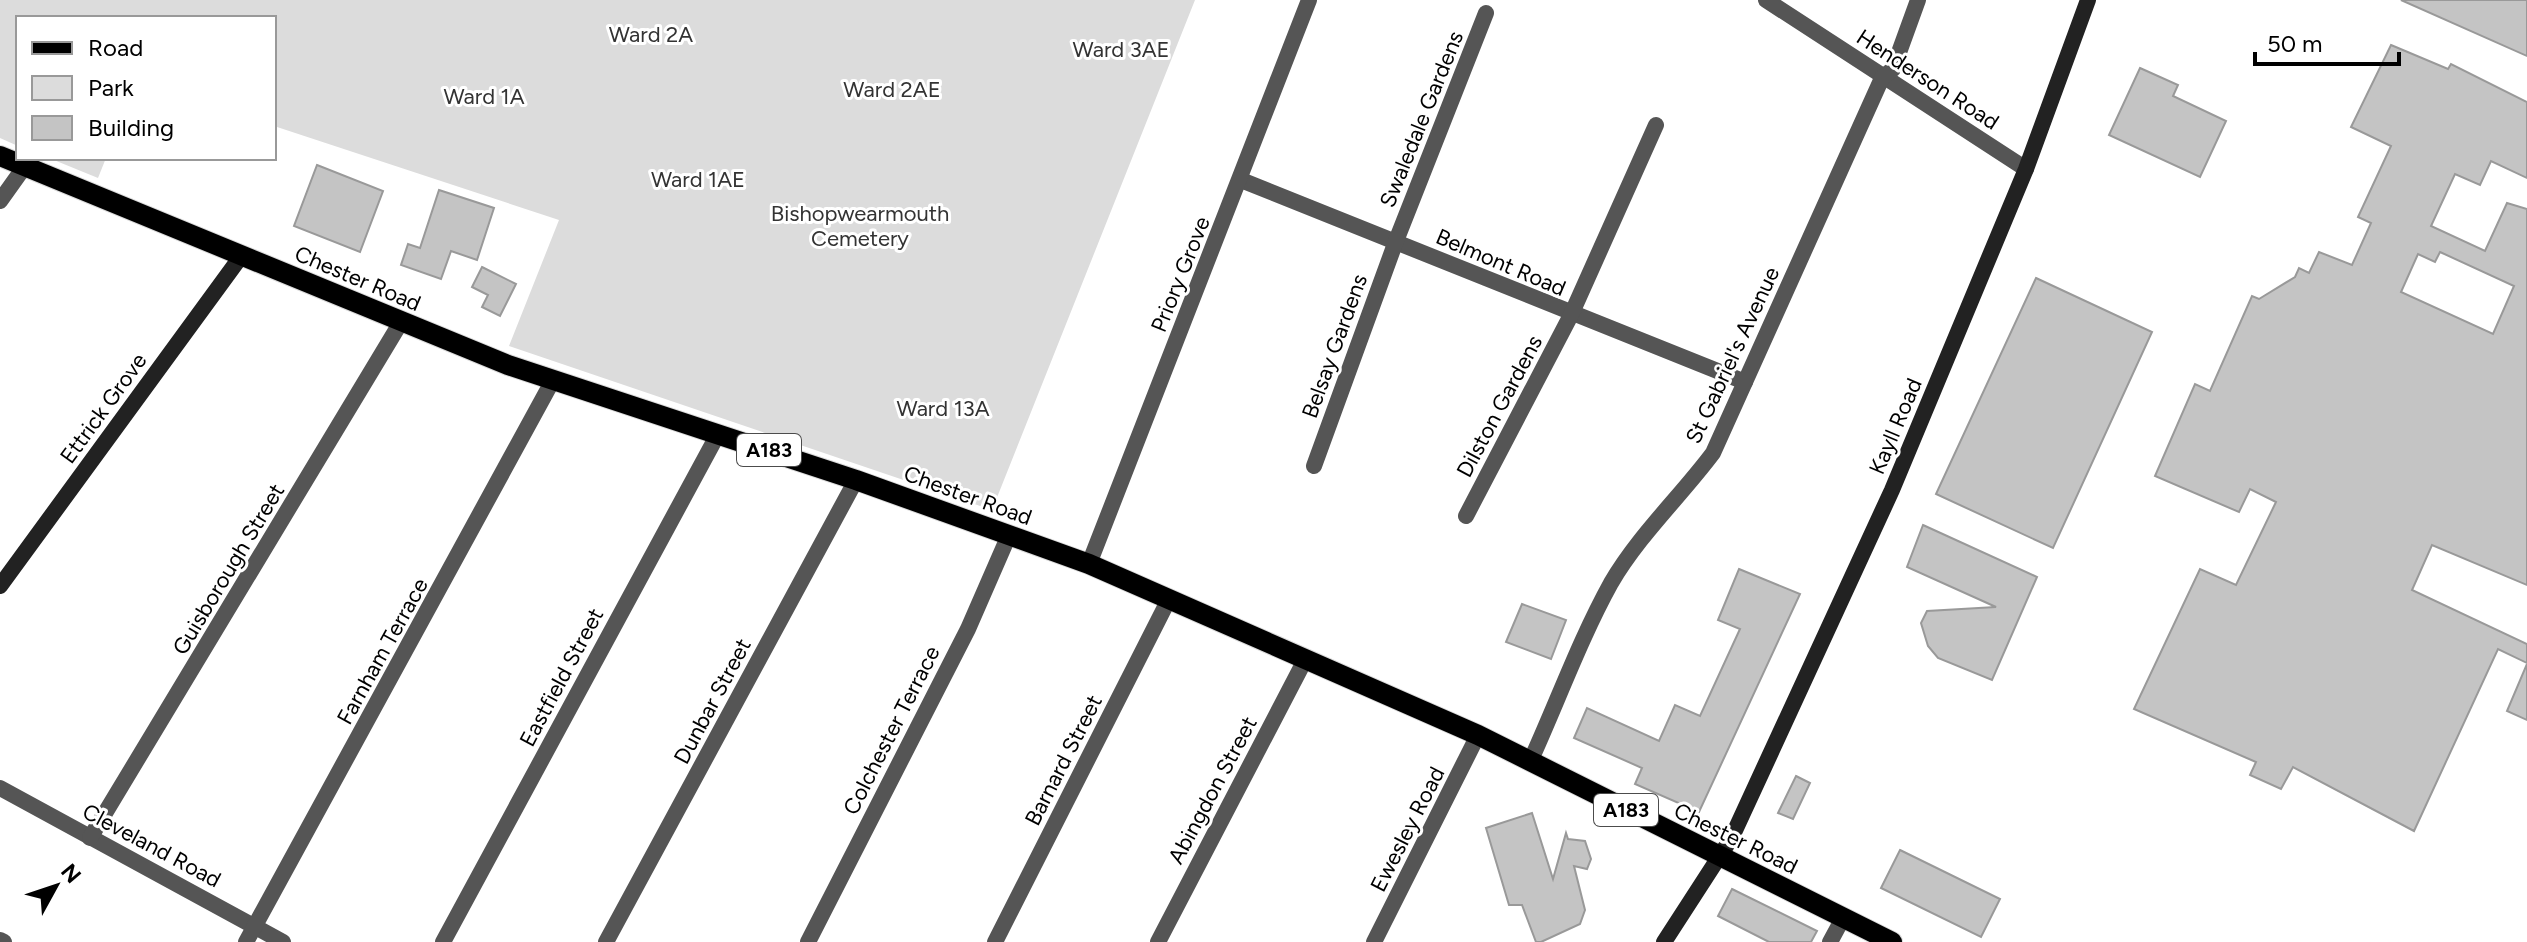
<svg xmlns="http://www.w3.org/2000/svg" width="2527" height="942" viewBox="0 0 2527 942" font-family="Figtree,sans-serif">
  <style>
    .green { fill: #dcdcdc }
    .building { fill: #c4c4c4; stroke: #999; stroke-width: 2; fill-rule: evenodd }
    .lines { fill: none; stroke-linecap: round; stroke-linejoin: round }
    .primary-casing { stroke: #dbdbdb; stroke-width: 22 }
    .street { stroke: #555; stroke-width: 16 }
    .secondary { stroke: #222; stroke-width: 16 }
    .primary { stroke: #000; stroke-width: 20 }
    .labels { text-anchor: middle; stroke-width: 6; stroke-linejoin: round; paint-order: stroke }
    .shield { fill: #fff; stroke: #4c4c4c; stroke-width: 2 }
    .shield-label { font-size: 20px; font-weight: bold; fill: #000 }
    .park-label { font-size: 22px; fill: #333; stroke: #fff }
    .street-label { font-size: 22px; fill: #000; stroke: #fff }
  </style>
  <rect width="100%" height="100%" fill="#fff"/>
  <!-- green -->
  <g class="green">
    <path d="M 0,0 L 1195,0 L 992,510 L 509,346 L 559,220 L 274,126 L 274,18 L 18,18 L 18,146 L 0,138 Z"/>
    <path d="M 49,158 L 106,158 L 98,178 Z"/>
  </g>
  <!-- building -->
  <g class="building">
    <path d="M 2401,0 L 2527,0 L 2527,56 Z"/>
    <path d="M 2391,45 L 2448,69 L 2451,64 L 2527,102 L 2527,178 L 2491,161 L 2480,185 L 2455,174 L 2431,226 L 2485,251 L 2507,203 L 2527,209 L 2527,585 L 2432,545 L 2412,590 L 2527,644 L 2527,663 L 2498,649 L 2414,831 L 2293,767 L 2281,789 L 2250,775 L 2256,762 L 2134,709 L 2200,569 L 2236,585 L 2276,502 L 2250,489 L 2239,512 L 2155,476 L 2195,384 L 2210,391 L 2252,296 L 2259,299 L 2295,277 L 2299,268 L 2309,273 L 2319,252 L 2352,265 L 2371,223 L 2358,217 L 2391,146 L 2351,127 ZM 2440,252 L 2514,286 L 2493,334 L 2401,292 L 2418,254 L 2435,262 Z"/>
    <path d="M 2140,68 L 2178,85 L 2173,96 L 2226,121 L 2200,177 L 2109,135 Z"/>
    <path d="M 317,165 L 383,191 L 360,252 L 294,226 Z"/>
    <path d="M 439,190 L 494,208 L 477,260 L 451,251 L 441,279 L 401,265 L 408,244 L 420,248 Z"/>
    <path d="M 482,267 L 516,284 L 500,316 L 482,307 L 488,295 L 472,287 Z"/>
    <path d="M 2036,278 L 2152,332 L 2053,548 L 1936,494 Z"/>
    <path d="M 1923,525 L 2037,577 L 1992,680 L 1938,658 L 1928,646 L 1921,623 L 1927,611 L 1996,607 L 1907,567 Z"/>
    <path d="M 1739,569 L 1800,594 L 1699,812 L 1635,784 L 1642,768 L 1574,738 L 1587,708 L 1659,741 L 1675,705 L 1700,716 L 1740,629 L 1718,620 Z"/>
    <path d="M 1522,604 L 1566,620 L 1551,659 L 1506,642 Z"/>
    <path d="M 2527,664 L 2527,720 L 2507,711 Z"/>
    <path d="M 1796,776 L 1810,783 L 1793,819 L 1778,813 Z"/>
    <path d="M 1532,813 L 1553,879 L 1566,833 L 1568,839 L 1585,841 L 1591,859 L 1587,869 L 1574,866 L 1585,910 L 1580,924 L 1541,942 L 1536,942 L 1522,905 L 1509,905 L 1486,828 Z"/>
    <path d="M 1900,850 L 2000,899 L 1981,937 L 1881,888 Z"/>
    <path d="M 1732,889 L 1817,931 L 1811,942 L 1769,942 L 1718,916 Z"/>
  </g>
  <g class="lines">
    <!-- primary casing -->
    <g class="primary-casing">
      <path id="primary" d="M 0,156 L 508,365 L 856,480 L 1089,564 L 1478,735 L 1892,942"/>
    </g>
    <!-- street -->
    <g class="street">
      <path d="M 1766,0 L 2026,169"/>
      <path d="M 1241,180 L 1745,382"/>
      <path d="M 0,201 L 25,166"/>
      <path d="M 1314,466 L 1396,241 L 1486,13"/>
      <path d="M 1466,516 L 1571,315 L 1656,125"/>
      <path d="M 1089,564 L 1309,0"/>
      <path d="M 1530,762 C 1557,703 1580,639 1611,583 C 1639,535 1680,497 1713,453 L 1882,78 L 1893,69 L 1918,0"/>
      <path d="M 0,788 L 283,942"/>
      <path d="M 90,838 L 401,322"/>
      <path d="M 0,940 L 4,942"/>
      <path d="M 246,942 L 553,380"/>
      <path d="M 443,942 L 718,434"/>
      <path d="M 606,942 L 856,480"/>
      <path d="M 808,942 L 968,629 L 1009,535"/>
      <path d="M 995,942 L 1169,599"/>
      <path d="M 1158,942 L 1306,658"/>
      <path d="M 1374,942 L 1478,735"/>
      <path d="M 1830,942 L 1843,918"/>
    </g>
    <!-- secondary -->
    <g class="secondary">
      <path d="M 0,586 L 242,255"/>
      <path d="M 1664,942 L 1732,837 L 1892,490 L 2026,169 L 2088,0"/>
    </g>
    <!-- primary -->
    <use href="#primary" class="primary"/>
  </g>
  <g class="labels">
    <!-- shield labels -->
    <g class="shield">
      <rect x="737" y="434" width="64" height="32" rx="6"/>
      <rect x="1594" y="794" width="64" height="32" rx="6"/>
    </g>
    <g class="shield-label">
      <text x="769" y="457">A183</text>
      <text x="1626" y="817">A183</text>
    </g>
    <!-- park labels -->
    <g class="park-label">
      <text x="651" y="42">Ward 2A</text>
      <text x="1121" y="57">Ward 3AE</text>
      <text x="892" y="97">Ward 2AE</text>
      <text x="484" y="104">Ward 1A</text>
      <text x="698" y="187">Ward 1AE</text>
      <text x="860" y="221">Bishopwearmouth<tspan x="860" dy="25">Cemetery</tspan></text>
      <text x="943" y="416">Ward 13A</text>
    </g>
    <!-- street labels -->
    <g class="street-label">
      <text transform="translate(1928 79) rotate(33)" y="8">Henderson Road</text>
      <text transform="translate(1421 119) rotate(-68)" y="8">Swaledale Gardens</text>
      <text transform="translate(1501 262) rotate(23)" y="8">Belmont Road</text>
      <text transform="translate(1180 274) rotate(-68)" y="8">Priory Grove</text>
      <text transform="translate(358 278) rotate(23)" y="8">Chester Road</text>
      <text transform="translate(1334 346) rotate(-70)" y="8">Belsay Gardens</text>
      <text transform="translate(1732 355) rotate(-65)" y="8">St Gabriel's Avenue</text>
      <text transform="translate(1499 406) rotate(-62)" y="8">Dilston Gardens</text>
      <text transform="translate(103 408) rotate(-54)" y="8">Ettrick Grove</text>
      <text transform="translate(1895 426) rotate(-67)" y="8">Kayll Road</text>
      <text transform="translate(968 495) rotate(20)" y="8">Chester Road</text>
      <text transform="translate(228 569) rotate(-59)" y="8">Guisborough Street</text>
      <text transform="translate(382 651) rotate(-61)" y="8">Farnham Terrace</text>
      <text transform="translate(561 677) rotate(-62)" y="8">Eastfield Street</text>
      <text transform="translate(712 701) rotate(-62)" y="8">Dunbar Street</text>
      <text transform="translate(891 730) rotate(-63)" y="8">Colchester Terrace</text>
      <text transform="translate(1063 760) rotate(-63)" y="8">Barnard Street</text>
      <text transform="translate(1212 790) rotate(-62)" y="8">Abingdon Street</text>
      <text transform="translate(1407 829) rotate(-63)" y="8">Ewesley Road</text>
      <text transform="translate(1736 838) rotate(26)" y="8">Chester Road</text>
      <text transform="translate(152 845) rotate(28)" y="8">Cleveland Road</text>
    </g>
  </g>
  <!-- legend -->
  <rect x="16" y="16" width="260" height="144" fill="#ffffff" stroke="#999999" stroke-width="2"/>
  <rect x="32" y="42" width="40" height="12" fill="#000000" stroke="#999999" stroke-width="2"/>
  <text x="88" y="56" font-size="24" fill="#000000">Road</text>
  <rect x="32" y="76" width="40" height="24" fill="#dcdcdc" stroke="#999999" stroke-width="2"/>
  <text x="88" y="96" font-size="24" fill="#000000">Park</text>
  <rect x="32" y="116" width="40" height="24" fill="#c4c4c4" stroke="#999999" stroke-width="2"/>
  <text x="88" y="136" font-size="24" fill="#000000">Building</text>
  <!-- north arrow -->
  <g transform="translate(56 886) rotate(50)" stroke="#ffffff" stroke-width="6" paint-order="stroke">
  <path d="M0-6L14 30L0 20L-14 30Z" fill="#000000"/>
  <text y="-12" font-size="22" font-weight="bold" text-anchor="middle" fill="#000000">N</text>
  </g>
  <!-- scale -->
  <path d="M2255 52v12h144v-12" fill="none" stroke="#000000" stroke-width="4"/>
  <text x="2267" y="52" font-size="24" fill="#000000" stroke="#ffffff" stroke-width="6" paint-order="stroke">50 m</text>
</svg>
